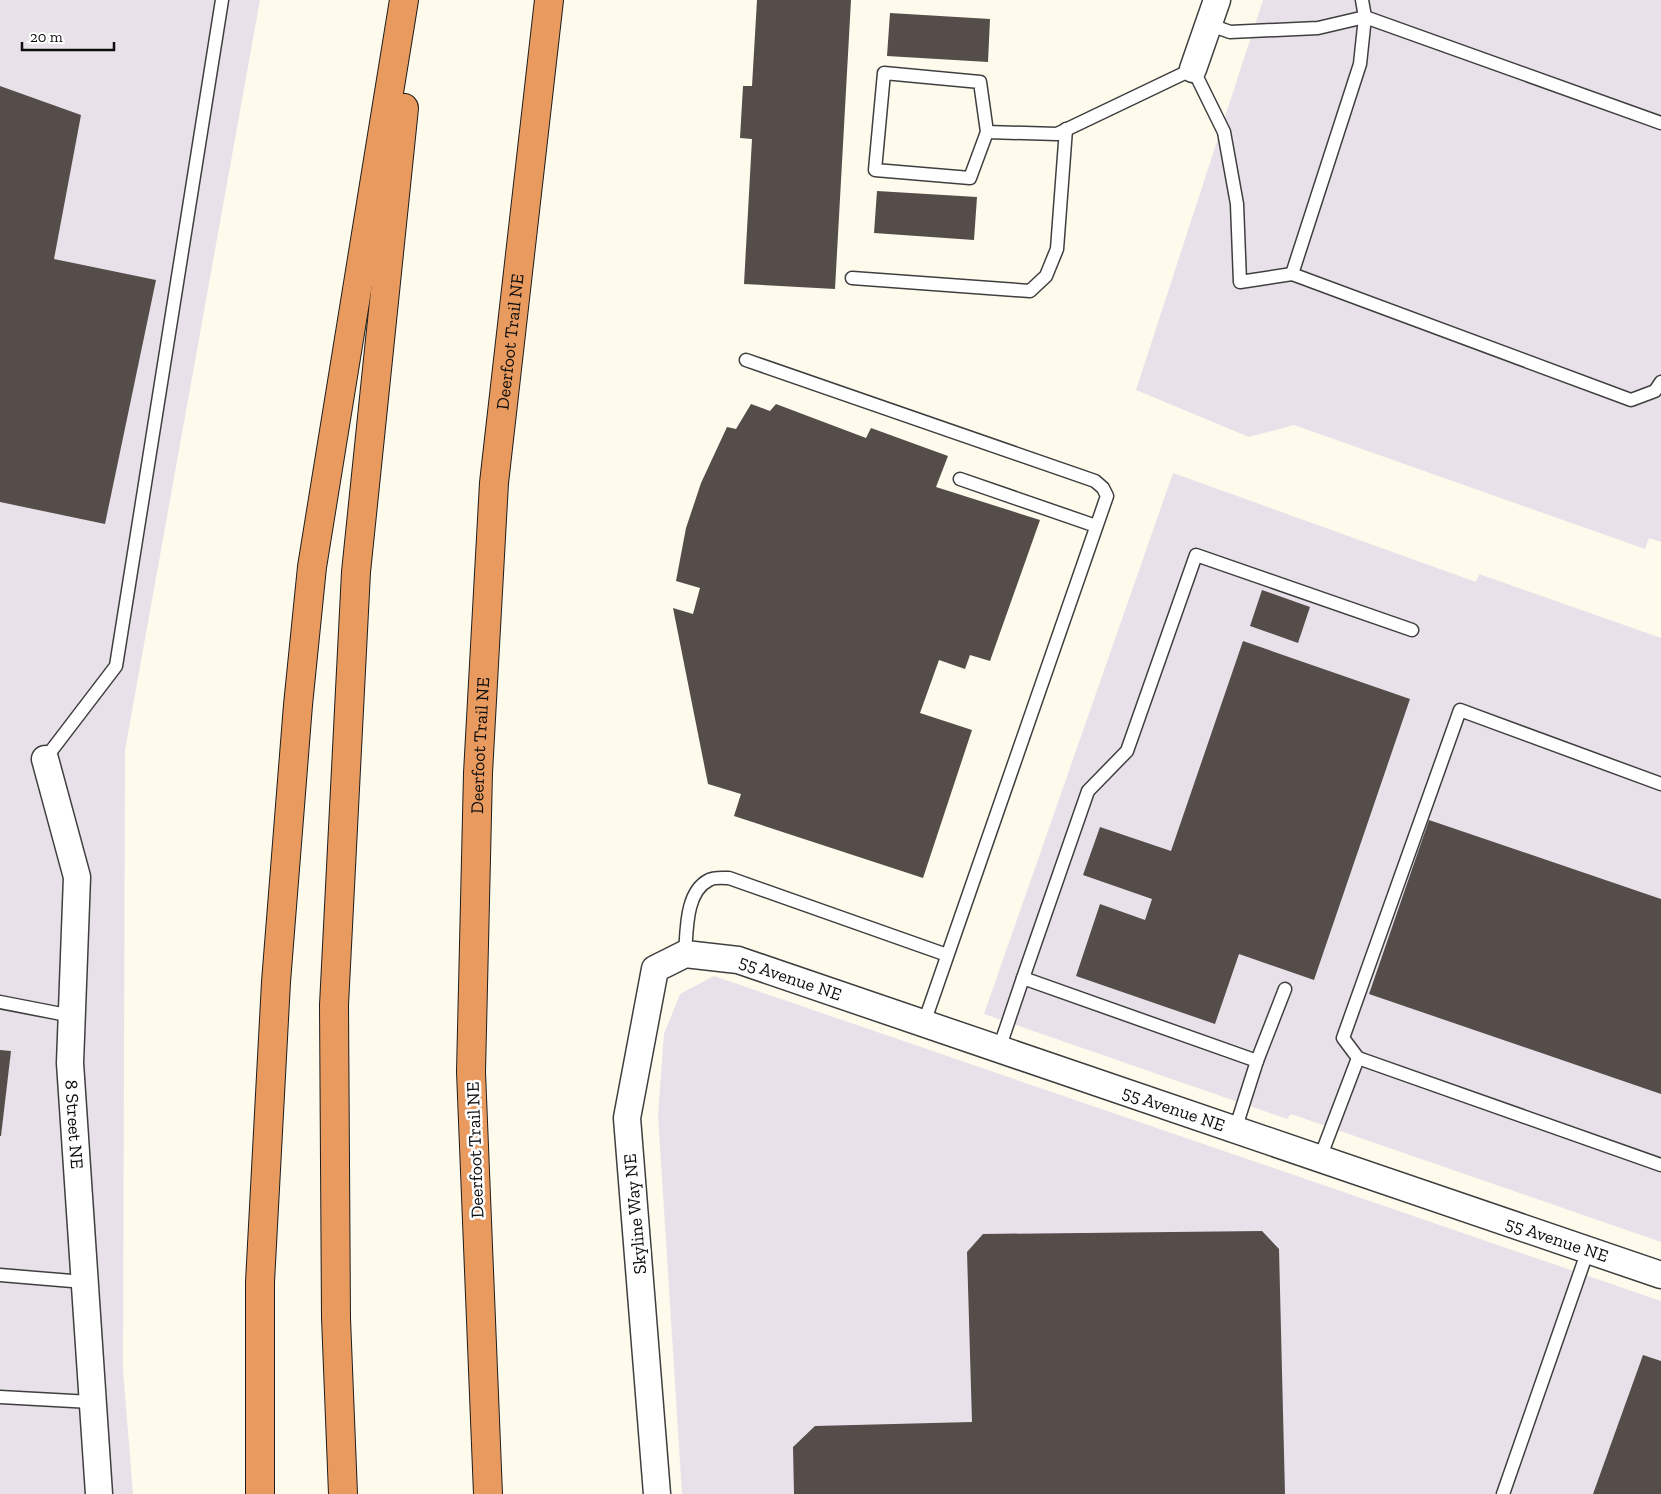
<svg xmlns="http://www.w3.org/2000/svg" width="1661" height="1494" viewBox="0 0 1661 1494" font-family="'Zilla Slab',serif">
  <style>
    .industrial { fill: #e9e1ea }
    .building { fill: #544d49 }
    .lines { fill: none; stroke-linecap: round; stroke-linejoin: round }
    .lane-casing { stroke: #3f3f3f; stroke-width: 15 }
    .street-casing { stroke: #3f3f3f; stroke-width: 29 }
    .highway-casing { stroke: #1d1d1d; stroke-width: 30 }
    .lane { stroke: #fff; stroke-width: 12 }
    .street { stroke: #fff; stroke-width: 26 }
    .highway { stroke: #e99b5f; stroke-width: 28 }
    .labels { text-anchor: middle; stroke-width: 5; stroke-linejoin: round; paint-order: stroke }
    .street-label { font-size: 18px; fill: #0c0c0c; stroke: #fff }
  </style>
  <rect width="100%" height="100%" fill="#fefaec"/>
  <!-- industrial -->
  <g class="industrial">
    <path d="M 0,0 L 260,0 L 125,750 L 123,1369 L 133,1494 L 0,1494 Z"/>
    <path d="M 1263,0 L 1661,0 L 1661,542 L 1649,538 L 1645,549 L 1294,425 L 1249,437 L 1136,390 Z"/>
    <path d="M 1173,473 L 1476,582 L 1479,574 L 1661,638 L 1661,1242 L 1291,1114 L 1287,1119 L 984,1014 Z"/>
    <path d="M 714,976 L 1661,1301 L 1661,1494 L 682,1494 L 658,1115 L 664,1034 L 680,994 Z"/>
  </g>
  <!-- building -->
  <g class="building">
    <path d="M 757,0 L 851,0 L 835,289 L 744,284 L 752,139 L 740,138 L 743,86 L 752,86 Z"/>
    <path d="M 890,13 L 990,19 L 988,62 L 887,56 Z"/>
    <path d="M 0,86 L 81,115 L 54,259 L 156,280 L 105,524 L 0,502 Z"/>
    <path d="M 877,191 L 977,197 L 974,240 L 874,233 Z"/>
    <path d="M 751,404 L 770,411 L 776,404 L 866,438 L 871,428 L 948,456 L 936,487 L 1040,520 L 990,661 L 970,655 L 965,669 L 939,660 L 920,713 L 972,730 L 923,878 L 734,816 L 741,794 L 708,784 L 673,608 L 693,614 L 700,588 L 676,581 L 686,528 L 701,483 L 727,427 L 736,429 Z"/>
    <path d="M 1262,590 L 1310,607 L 1298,643 L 1250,626 Z"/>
    <path d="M 1243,641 L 1410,699 L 1314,980 L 1239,954 L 1215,1024 L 1076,976 L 1100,904 L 1145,920 L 1152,899 L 1083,875 L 1100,827 L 1171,851 Z"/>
    <path d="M 1429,820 L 1661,899 L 1661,1094 L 1369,994 Z"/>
    <path d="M 0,1050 L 11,1051 L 1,1136 L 0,1136 Z"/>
    <path d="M 1262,1231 L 1279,1249 L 1285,1494 L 794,1494 L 793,1447 L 815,1426 L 972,1422 L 967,1252 L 983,1234 Z"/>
    <path d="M 1643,1355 L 1661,1361 L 1661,1494 L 1593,1494 Z"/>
  </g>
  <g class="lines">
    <!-- lane casing -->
    <g class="lane-casing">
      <g id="lane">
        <path d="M 1362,0 L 1365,17 L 1360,64 L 1292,274 L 1631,400 L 1655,391 L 1661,382"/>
        <path d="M 1208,24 L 1230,32 L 1318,28 L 1365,17 L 1661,123"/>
        <path d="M 987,132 L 970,178 L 875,170 L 884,73 L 980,82 L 987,132 L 1057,134 L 1193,69 L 1224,132 L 1237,204 L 1240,282 L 1292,274"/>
        <path d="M 852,278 L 1030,291 L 1046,276 L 1057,249 L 1066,129"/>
        <path d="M 746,360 L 1095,481 L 1103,488 L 1107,496 L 924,1023"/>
        <path d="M 960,479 L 1096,526"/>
        <path d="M 45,759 L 116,666 L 222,0"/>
        <path d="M 685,954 C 687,931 685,892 709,880 C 714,877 723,878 729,878 L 947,955"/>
        <path d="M 1023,978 L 1088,791 L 1127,751 L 1196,555 L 1412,630"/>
        <path d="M 0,1002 L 72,1016"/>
        <path d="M 999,1049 L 1023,978 L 1257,1061 L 1235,1130"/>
        <path d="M 1358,1058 L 1661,1165"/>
        <path d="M 1257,1061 L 1285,989"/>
        <path d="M 1320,1158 L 1358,1058 L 1343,1038 L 1460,710 L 1661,784"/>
        <path d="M 0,1275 L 84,1282"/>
        <path d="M 0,1397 L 91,1402"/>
        <path d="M 1503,1494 L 1588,1250"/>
      </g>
    </g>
    <!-- street casing -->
    <g class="street-casing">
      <g id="street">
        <path d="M 1193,69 L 1217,0"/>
        <path id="s1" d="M 45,759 L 77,877 L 70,1063 L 99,1494"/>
        <path id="s2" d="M 657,1494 L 627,1118 L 655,969 L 685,954 L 738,960 L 1661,1275"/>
      </g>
    </g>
    <!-- highway casing -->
    <g class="highway-casing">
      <g id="highway">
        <path d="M 260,1494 L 260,1282 L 276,982 L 298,705 L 312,567 L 404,0"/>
        <path d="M 343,1494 L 336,1318 L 334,1005 L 356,572 L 404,108"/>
        <path id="s3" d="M 488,1494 L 471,1072 L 478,773 L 494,483 L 549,0"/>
      </g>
    </g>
    <!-- lane -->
    <use href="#lane" class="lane"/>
    <!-- street -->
    <use href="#street" class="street"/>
    <!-- highway -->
    <use href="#highway" class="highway"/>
  </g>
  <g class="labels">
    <!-- street labels -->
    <g class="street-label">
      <text dy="6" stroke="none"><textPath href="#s3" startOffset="1154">Deerfoot Trail NE</textPath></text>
      <text dy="6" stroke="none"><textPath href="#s3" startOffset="749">Deerfoot Trail NE</textPath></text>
      <text dy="6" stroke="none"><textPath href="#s2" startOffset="671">55 Avenue NE</textPath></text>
      <text dy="6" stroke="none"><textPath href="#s2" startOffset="1076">55 Avenue NE</textPath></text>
      <text dy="6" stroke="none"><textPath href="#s1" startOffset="370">8 Street NE</textPath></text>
      <text transform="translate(475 1150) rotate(-92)" y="6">Deerfoot Trail NE</text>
      <text transform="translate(635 1214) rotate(-95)" y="6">Skyline Way NE</text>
      <text dy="6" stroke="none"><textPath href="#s2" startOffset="1481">55 Avenue NE</textPath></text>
    </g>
  </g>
  <!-- scale -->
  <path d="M22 42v8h92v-8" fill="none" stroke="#0c0c0c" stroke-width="2.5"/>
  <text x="30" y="42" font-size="15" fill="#0c0c0c" stroke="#ffffff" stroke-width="4" paint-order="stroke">20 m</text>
</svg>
